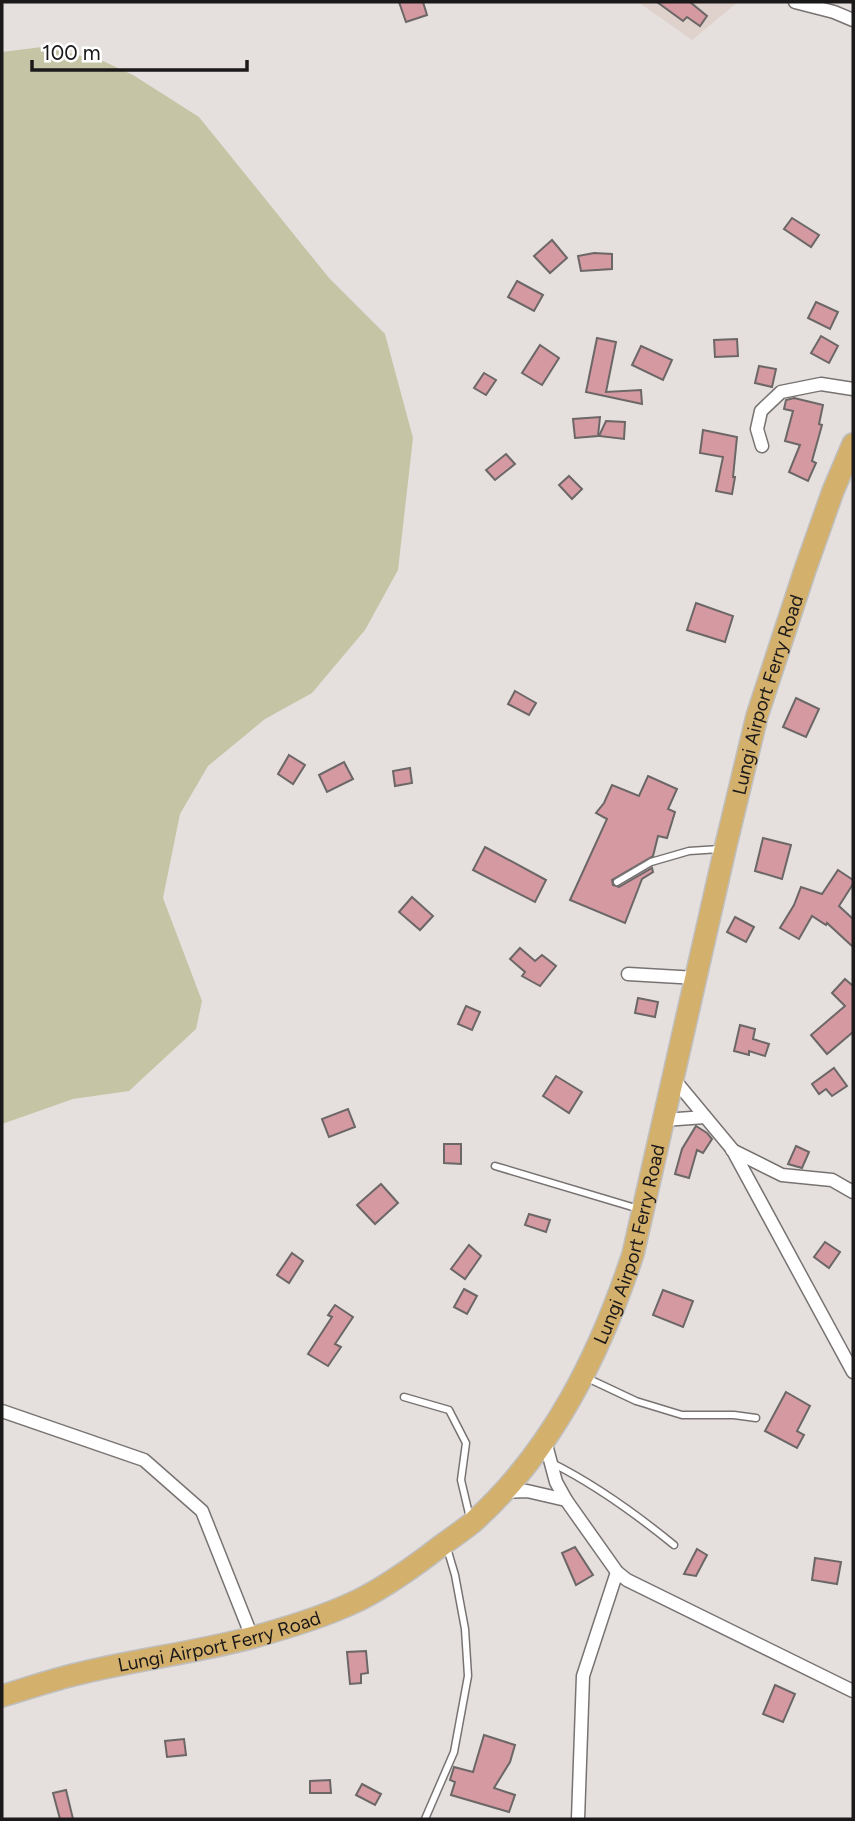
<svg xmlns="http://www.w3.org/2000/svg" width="855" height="1821" viewBox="0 0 855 1821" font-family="Figtree,sans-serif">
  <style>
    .built { fill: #dfd2cc }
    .green { fill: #c5c4a5 }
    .building { fill: #d499a1; stroke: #6c6767; stroke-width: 2 }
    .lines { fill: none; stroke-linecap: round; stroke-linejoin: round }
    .service-casing { stroke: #787372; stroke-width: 9 }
    .minor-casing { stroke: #787372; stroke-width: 15 }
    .primary-casing { stroke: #bfbfbf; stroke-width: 24 }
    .service { stroke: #fff; stroke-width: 6 }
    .minor { stroke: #fff; stroke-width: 12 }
    .primary { stroke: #d4b06d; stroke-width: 21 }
    .labels { text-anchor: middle; stroke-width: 6; stroke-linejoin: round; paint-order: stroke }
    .street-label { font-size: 19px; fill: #1b1919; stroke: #fff }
  </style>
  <rect width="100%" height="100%" fill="#e5e0de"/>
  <!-- built -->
  <path class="built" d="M 638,2 L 738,2 L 692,40 Z"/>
  <!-- green -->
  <path class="green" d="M 42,47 L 103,61 L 133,75 L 199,117 L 329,278 L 385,334 L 413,438 L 398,570 L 365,630 L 312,693 L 265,719 L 208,766 L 180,814 L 163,898 L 202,1001 L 196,1029 L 129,1091 L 73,1099 L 2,1124 L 2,52 Z"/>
  <!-- building -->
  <g class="building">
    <path d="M 399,2 L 423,2 L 427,15 L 406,22 Z"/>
    <path d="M 657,2 L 690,2 L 707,16 L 700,26 L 687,17 L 683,21 Z"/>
    <path d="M 792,218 L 819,235 L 811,247 L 784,229 Z"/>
    <path d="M 552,240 L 567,258 L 550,273 L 534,256 Z"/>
    <path d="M 594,253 L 612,254 L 612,269 L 581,271 L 578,256 Z"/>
    <path d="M 517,281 L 543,295 L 534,311 L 508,297 Z"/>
    <path d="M 816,302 L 838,312 L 830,329 L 808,318 Z"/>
    <path d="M 821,336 L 838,346 L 829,363 L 811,353 Z"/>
    <path d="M 597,338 L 616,342 L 606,392 L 641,390 L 642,404 L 586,392 Z"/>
    <path d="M 737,339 L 738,356 L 715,357 L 714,340 Z"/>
    <path d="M 540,345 L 559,358 L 542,385 L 522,373 Z"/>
    <path d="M 641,346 L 672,360 L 663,380 L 632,365 Z"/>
    <path d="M 759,366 L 776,369 L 772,387 L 755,383 Z"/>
    <path d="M 484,373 L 496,380 L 486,395 L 474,388 Z"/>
    <path d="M 794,398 L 823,405 L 819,424 L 822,425 L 812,461 L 816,463 L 808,481 L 789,472 L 800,445 L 785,441 L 793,411 L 784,409 L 786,400 Z"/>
    <path d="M 600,417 L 598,436 L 575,438 L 573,419 Z"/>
    <path d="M 606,421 L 625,422 L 624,439 L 599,436 Z"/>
    <path d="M 703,430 L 737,437 L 733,477 L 735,477 L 732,494 L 716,491 L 723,457 L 700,453 Z"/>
    <path d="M 506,454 L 515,464 L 495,480 L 486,470 Z"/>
    <path d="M 569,476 L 582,489 L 572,499 L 559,485 Z"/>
    <path d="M 696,603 L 733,616 L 725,642 L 687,630 Z"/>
    <path d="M 515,691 L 536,703 L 529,715 L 508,704 Z"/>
    <path d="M 796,698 L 819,709 L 806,737 L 783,727 Z"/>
    <path d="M 289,755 L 305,765 L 293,784 L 278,774 Z"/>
    <path d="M 344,762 L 353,779 L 327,792 L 319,775 Z"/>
    <path d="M 410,768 L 412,783 L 395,786 L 393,771 Z"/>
    <path d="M 648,776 L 677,789 L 668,809 L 675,812 L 667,838 L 658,836 L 653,856 L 612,880 L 613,885 L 619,887 L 652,868 L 653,872 L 642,879 L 625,923 L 570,900 L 607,819 L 596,813 L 604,803 L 612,785 L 639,796 Z"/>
    <path d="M 763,838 L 791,845 L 782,879 L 755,871 Z"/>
    <path d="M 485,847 L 546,880 L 535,902 L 473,870 Z"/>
    <path d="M 838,870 L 853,880 L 853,884 L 839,906 L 853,919 L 853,947 L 827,923 L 826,925 L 812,916 L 799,939 L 780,928 L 794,905 L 801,887 L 822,894 Z"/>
    <path d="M 412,897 L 433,916 L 420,930 L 399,912 Z"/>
    <path d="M 735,917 L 754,927 L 746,942 L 727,932 Z"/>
    <path d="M 520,948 L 535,961 L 542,955 L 556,966 L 540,986 L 522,976 L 525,972 L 510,959 Z"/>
    <path d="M 845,979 L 853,986 L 853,1032 L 827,1054 L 811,1035 L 845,1006 L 832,993 Z"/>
    <path d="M 638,998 L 658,1002 L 655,1017 L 635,1013 Z"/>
    <path d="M 466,1006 L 480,1012 L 472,1030 L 458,1024 Z"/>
    <path d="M 740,1025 L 755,1029 L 753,1039 L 769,1044 L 765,1056 L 749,1051 L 749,1055 L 734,1051 Z"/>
    <path d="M 834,1068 L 847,1086 L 832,1096 L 826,1089 L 819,1094 L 812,1084 Z"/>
    <path d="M 556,1076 L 582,1092 L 569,1113 L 543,1096 Z"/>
    <path d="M 348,1109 L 355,1127 L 329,1137 L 322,1119 Z"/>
    <path d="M 696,1126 L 707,1133 L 712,1139 L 703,1153 L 697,1150 L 689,1178 L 675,1174 L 682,1149 Z"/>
    <path d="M 444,1144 L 461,1144 L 461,1164 L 444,1163 Z"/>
    <path d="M 796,1146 L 809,1152 L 802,1168 L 788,1164 Z"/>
    <path d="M 381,1184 L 398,1203 L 375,1224 L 357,1205 Z"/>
    <path d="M 529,1214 L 550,1220 L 546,1232 L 525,1225 Z"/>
    <path d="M 825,1242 L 840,1252 L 829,1268 L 814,1257 Z"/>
    <path d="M 469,1245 L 481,1256 L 465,1279 L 451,1269 Z"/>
    <path d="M 292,1253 L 303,1261 L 289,1283 L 277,1275 Z"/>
    <path d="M 464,1289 L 477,1296 L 467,1314 L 454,1307 Z"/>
    <path d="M 663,1290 L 693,1301 L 683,1327 L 653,1315 Z"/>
    <path d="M 335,1305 L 353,1317 L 335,1344 L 341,1347 L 328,1366 L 308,1354 L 332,1317 L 328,1315 Z"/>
    <path d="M 786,1392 L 810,1406 L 797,1431 L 804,1435 L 797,1448 L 765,1431 Z"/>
    <path d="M 575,1547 L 593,1575 L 576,1585 L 562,1553 Z"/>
    <path d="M 697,1549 L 707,1555 L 696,1576 L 684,1574 Z"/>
    <path d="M 815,1558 L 841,1562 L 837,1584 L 812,1580 Z"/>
    <path d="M 366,1651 L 368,1673 L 361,1674 L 361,1683 L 350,1684 L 347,1652 Z"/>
    <path d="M 775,1685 L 795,1694 L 783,1722 L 763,1714 Z"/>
    <path d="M 484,1735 L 515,1745 L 510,1762 L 494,1788 L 515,1795 L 509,1812 L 451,1795 L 455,1782 L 450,1780 L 454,1767 L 473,1772 Z"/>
    <path d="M 184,1739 L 186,1755 L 167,1757 L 165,1741 Z"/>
    <path d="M 330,1780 L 331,1793 L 310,1793 L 310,1781 Z"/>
    <path d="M 362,1784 L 381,1794 L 375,1805 L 356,1795 Z"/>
    <path d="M 66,1790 L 73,1819 L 60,1819 L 53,1793 Z"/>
  </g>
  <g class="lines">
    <!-- service casing -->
    <g class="service-casing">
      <g id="service">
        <path d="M 617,882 L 651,862 L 689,851 L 720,849"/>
        <path d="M 495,1166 L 639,1209"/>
        <path d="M 585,1377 L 636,1401 L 682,1415 L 734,1415 L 756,1418"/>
        <path d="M 404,1397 L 449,1410 L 466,1443 L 461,1480 L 470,1518"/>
        <path d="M 552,1463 C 596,1485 636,1514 674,1545"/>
        <path d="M 425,1819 L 454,1752 L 468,1676 L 465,1629 L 455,1575 L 447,1548"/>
      </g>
    </g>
    <!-- minor casing -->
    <g class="minor-casing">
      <g id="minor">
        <path d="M 795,2 L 834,12 L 853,20"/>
        <path d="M 762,446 L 757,429 L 761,411 L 781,392 L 821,384 L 853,389"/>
        <path d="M 628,974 L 697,978"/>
        <path d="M 673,1078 L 732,1149 L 853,1372"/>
        <path d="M 664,1120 L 705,1117"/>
        <path d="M 732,1150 L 782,1175 L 832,1180 L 853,1192"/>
        <path d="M 2,1411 L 144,1460 L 202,1511 L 252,1637"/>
        <path d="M 545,1441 L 556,1482 L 566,1500 L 617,1572 L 627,1580 L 853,1691"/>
        <path d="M 502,1492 L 527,1491 L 566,1500"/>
        <path d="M 578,1819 L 583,1676 L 617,1572"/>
      </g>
    </g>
    <!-- primary casing -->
    <g class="primary-casing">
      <g id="primary">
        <path id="s1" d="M 2,1696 C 25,1689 49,1681 73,1675 C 132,1660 194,1653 254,1637 C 289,1627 326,1616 359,1600 C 389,1585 415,1566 442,1545 C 452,1538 462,1531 472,1523 C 552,1452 600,1354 633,1254 L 725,849 L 757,716 L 805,570 L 833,491 L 853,444"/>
      </g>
    </g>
    <!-- service -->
    <use href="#service" class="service"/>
    <!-- minor -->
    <use href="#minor" class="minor"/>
    <!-- primary -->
    <use href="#primary" class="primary"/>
  </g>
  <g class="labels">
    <!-- street labels -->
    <g class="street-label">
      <text dy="7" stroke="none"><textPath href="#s1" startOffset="1400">Lungi Airport Ferry Road</textPath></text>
      <text dy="7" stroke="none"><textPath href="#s1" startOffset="833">Lungi Airport Ferry Road</textPath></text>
      <text dy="7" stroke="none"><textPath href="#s1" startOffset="224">Lungi Airport Ferry Road</textPath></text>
    </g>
  </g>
  <!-- border -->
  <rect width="855" height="1821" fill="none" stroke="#1b1919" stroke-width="7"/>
  <!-- scale -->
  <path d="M32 60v10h215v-10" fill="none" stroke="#1b1919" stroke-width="3.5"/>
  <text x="42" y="60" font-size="21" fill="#1b1919" stroke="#ffffff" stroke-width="5" paint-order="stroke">100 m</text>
</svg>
